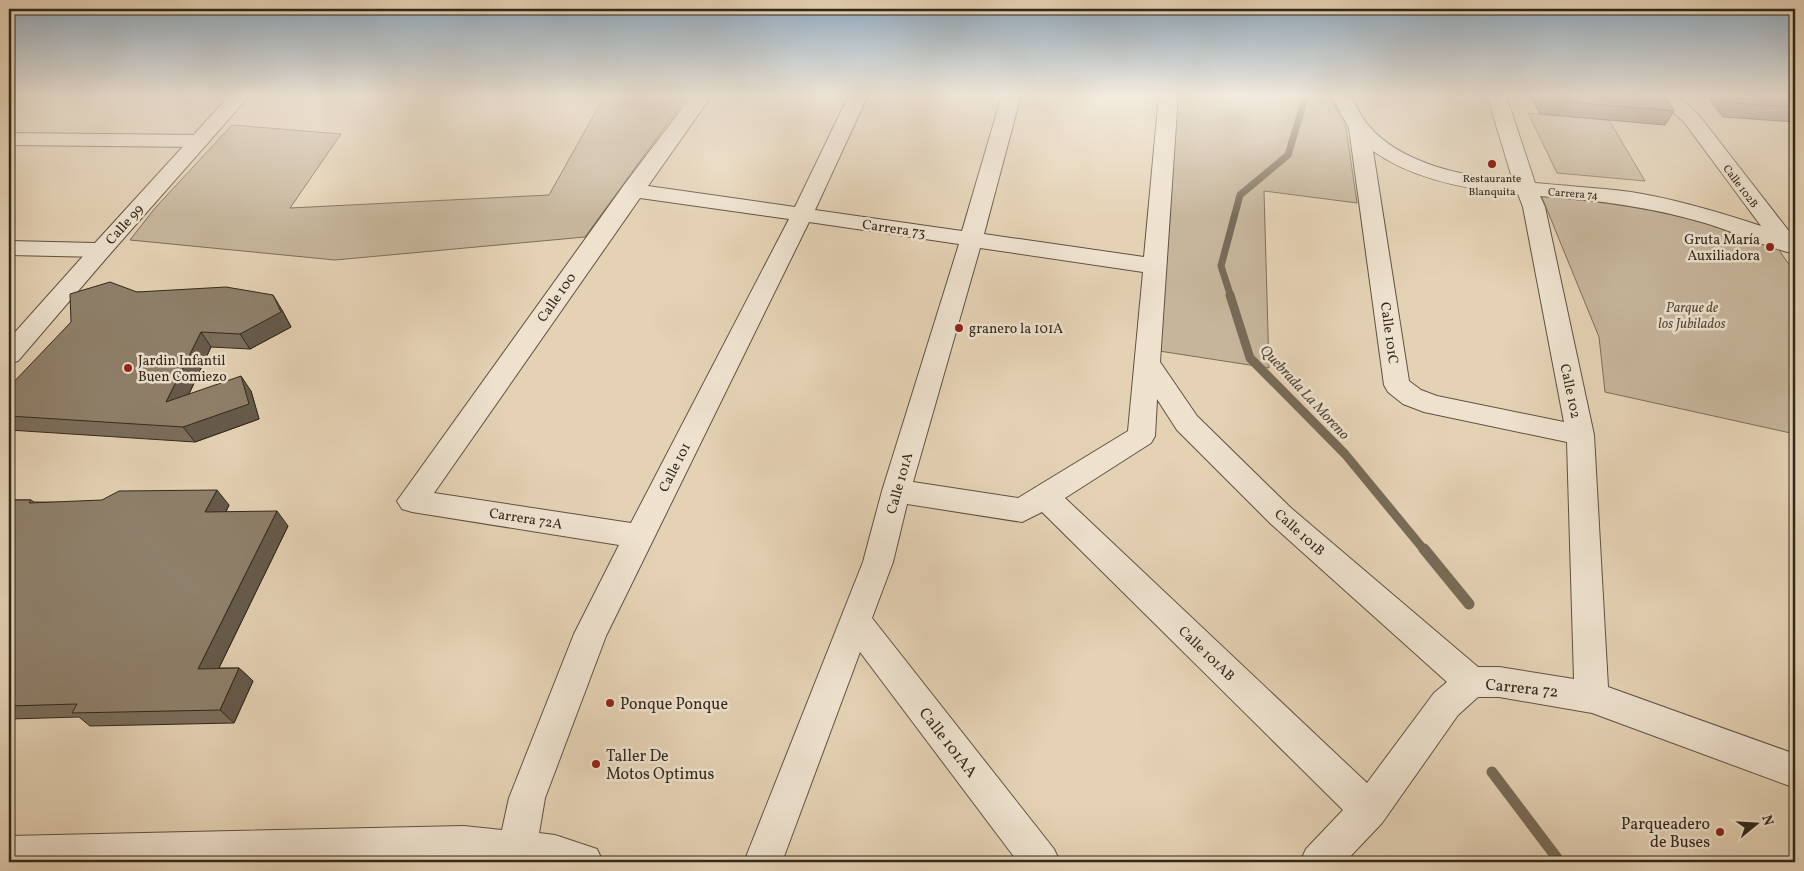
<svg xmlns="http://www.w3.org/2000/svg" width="1804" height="871" viewBox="0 0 1804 871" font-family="Vollkorn,serif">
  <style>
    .green { fill: #c6b59b; stroke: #7c6e5b }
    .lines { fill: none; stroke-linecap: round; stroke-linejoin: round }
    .stream-far2 { stroke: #786b58; stroke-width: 7 }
    .stream-far1 { stroke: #786b58; stroke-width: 9 }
    .stream { stroke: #786b58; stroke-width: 11 }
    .minor-casing { stroke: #5e5242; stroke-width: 2 }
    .tertiary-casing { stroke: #5e5242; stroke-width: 2 }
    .minor { fill: #eee2cf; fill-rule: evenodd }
    .tertiary { fill: #eee2cf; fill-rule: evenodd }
    .wall { fill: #7b6e5c; stroke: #31281b }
    .shaded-wall { fill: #645a4b; stroke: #31281b }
    .building { fill: #8f806b; stroke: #31281b }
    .poi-dot { fill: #8f2418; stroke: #eee2cf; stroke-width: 2 }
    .labels { text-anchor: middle; stroke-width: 5; stroke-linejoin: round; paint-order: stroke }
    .far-poi-label { font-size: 11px; fill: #31281b; stroke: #eee2cf }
    .far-street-label { font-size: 11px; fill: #31281b; stroke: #eee2cf }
    .street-label { font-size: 14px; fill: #31281b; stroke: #eee2cf }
    .poi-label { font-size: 14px; fill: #31281b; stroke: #eee2cf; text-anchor: start }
    .park-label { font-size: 14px; font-style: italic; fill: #564b3b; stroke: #eee2cf }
    .water-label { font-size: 15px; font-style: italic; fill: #554a3a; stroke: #eee2cf }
    .near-street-label { font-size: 16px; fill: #31281b; stroke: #eee2cf }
    .near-poi-label { font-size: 16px; fill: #31281b; stroke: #eee2cf; text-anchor: start }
  </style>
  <rect width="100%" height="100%" fill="#e5d2b5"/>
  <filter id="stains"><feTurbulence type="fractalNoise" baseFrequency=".004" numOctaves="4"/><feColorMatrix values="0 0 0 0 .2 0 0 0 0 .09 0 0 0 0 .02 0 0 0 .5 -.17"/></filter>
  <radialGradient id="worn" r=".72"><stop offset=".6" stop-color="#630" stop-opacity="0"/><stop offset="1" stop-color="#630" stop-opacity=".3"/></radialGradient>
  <!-- green -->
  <g class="green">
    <path d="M 605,95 L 688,95 L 585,237 L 335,260 L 130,240 L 155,208 L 232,125 L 341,134 L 290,208 L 549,195 Z"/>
    <path d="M 1178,95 L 1329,95 L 1346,128 L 1357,203 L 1264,191 L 1269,368 L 1159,351 Z"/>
    <path d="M 1528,113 L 1609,120 L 1645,181 L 1557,173 Z"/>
    <path d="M 1541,195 L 1666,208 L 1774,243 L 1795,273 L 1795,434 L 1605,392 L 1599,337 Z"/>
  </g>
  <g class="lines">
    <!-- stream-far2 -->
    <path class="stream-far2" d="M 1231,297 L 1221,266 L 1240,195 L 1288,155 L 1306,95"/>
    <!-- stream-far1 -->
    <path class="stream-far1" d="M 1230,295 L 1250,358 L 1345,454 L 1425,551"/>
    <!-- stream -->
    <g class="stream">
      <path d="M 1424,549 L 1469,604"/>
      <path d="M 1492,772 L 1560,862"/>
    </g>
    <!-- minor casing -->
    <g class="minor-casing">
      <g id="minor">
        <path d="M 692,95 L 712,95 L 648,186 L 795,207 L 849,95 L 868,95 L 815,210 L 962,231 L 1002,95 L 1021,95 L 984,234 L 1144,257 L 1159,95 L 1178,95 L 1160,362 L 1197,416 L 1291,508 L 1478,667 L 1499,667 L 1574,679 L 1567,442 L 1424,412 L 1403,404 L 1388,392 L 1384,385 L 1349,128 L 1331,95 L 1350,95 C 1356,105 1361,117 1368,125 C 1400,164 1466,177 1513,181 L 1487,95 L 1506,95 L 1535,183 C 1567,186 1599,188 1631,192 C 1675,199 1719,212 1761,226 L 1684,122 L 1655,95 L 1676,95 L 1698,114 L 1795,239 L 1795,254 C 1765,247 1735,232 1705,223 C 1651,207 1597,200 1540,196 L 1545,207 L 1594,435 L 1608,687 L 1795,754 L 1795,788 L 1592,713 L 1499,697 L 1478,697 L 1458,715 L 1382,823 L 1345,862 L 1300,862 L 1306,849 L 1343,810 L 1042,512 L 1022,522 L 907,504 L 893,562 L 872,618 L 1054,849 L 1060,862 L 1018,862 L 860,652 L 782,862 L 744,862 L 863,562 L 882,491 L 959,244 L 809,222 L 606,636 L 545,798 L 539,833 L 555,835 L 597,849 L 603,862 L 9,862 L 9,836 L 464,826 L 502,830 L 509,798 L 574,634 L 619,545 L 412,512 L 402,509 L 397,501 L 624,185 ZM 1373,151 C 1414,180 1469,190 1518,194 L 1523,207 L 1564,422 L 1437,396 L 1421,390 L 1409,381 ZM 640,198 L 789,219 L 631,523 L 434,493 ZM 980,248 L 1143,272 L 1128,431 L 1018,498 L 913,482 ZM 1157,399 L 1177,430 L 1271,524 L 1447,682 L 1434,693 L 1367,783 L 1065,498 L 1151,443 L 1155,436 Z"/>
        <path d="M 9,133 L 199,135 L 206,137 L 209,141 L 206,145 L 199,147 L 9,145 Z"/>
        <path d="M 101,243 L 109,245 L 112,250 L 109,255 L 18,361 L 9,364 L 9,339 L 93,245 Z"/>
      </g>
    </g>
    <!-- tertiary casing -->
    <g class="tertiary-casing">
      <path id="tertiary" d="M 230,95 L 250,95 L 109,255 L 101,257 L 9,255 L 9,241 L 95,243 Z"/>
    </g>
    <!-- minor -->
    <use href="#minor" class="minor"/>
    <!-- tertiary -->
    <use href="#tertiary" class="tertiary"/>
  </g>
  <!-- wall -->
  <g class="wall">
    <path d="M 1530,95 L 1664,95 L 1674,111 L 1665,125 L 1540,114 Z"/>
    <path d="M 1706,95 L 1795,95 L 1795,122 L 1723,117 Z"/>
    <path d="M 137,292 L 282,310 L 291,327 L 250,349 L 211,347 L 189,394 L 251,391 L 259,419 L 195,442 L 9,430 L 9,387 Z"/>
    <path d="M 9,500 L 31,500 L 34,502 L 229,505 L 226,512 L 288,526 L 219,668 L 239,668 L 253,681 L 234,723 L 90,726 L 79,717 L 10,719 L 9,721 Z"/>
  </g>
  <!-- shaded-wall -->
  <g class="shaded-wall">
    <path d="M 273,295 L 282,310 L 291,327 L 250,349 L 240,334 Z"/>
    <path d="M 201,332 L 211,347 L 178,417 L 166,402 Z"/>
    <path d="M 241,376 L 251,391 L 259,419 L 195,442 L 183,427 Z"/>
    <path d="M 217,490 L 229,505 L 218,527 L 205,512 Z"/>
    <path d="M 277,511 L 288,526 L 212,682 L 198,669 Z"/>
    <path d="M 239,668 L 253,681 L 234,723 L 220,710 Z"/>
  </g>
  <!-- building -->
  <g class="building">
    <path d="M 1544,95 L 1664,95 L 1674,111 L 1547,100 Z"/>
    <path d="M 1726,95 L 1795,95 L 1795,107 L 1732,103 Z"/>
    <path d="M 110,282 L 137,292 L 226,287 L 273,295 L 281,312 L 240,334 L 201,332 L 166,402 L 241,376 L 249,404 L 183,427 L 9,416 L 9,387 L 71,322 L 70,294 Z"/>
    <path d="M 217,490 L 205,512 L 277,511 L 198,669 L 239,668 L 220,710 L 72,713 L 77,704 L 9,706 L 9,500 L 31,500 L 29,503 L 102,500 L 119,491 Z"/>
  </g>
  <!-- sky -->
  <linearGradient id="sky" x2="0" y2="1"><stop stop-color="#8ea9bf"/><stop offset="0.44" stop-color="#f3ebde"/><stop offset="1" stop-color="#f3ebde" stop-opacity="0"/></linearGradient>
  <rect width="1804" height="217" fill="url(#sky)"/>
  <!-- markers -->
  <g class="poi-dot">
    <circle cx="1492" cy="164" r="5"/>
    <circle cx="1770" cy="247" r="5"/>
    <circle cx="959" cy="328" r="5"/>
    <circle cx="128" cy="368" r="5"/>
    <circle cx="610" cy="703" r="5"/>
    <circle cx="596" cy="764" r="5"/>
    <circle cx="1720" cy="832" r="5"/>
  </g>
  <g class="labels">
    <!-- far-poi labels -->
    <g class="far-poi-label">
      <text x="1492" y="182">Restaurante<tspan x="1492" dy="13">Blanquita</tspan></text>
    </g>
    <!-- far-street labels -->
    <g class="far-street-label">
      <text transform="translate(1741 186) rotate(53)" y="4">Calle 102B</text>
      <text transform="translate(1573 193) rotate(4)" y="4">Carrera 74</text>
    </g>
    <!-- street labels -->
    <g class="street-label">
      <text transform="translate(124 224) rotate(-48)" y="5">Calle 99</text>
      <text transform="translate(894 228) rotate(8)" y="5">Carrera 73</text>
      <text transform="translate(556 297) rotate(-55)" y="5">Calle 100</text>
      <text transform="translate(1390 333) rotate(82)" y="5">Calle 101C</text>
      <text transform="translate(1571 391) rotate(78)" y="5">Calle 102</text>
      <text transform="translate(674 467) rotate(-63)" y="5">Calle 101</text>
      <text transform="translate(899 483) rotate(-74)" y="5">Calle 101A</text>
      <text transform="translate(526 518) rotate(9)" y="5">Carrera 72A</text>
      <text transform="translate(1300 532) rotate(42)" y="5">Calle 101B</text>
      <text transform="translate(1207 653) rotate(44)" y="5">Calle 101AB</text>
    </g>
    <!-- poi labels -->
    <g class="poi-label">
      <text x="1760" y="244" text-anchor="end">Gruta María<tspan x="1760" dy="16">Auxiliadora</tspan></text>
      <text x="969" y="333">granero la 101A</text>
      <text x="138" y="365">Jardin Infantil<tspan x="138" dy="16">Buen Comiezo</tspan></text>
    </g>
    <!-- park labels -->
    <g class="park-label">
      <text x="1692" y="312">Parque de<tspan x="1692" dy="16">los Jubilados</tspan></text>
    </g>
    <!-- water labels -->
    <g class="water-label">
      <text transform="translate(1305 392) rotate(47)" y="5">Quebrada La Moreno</text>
    </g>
    <!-- near-street labels -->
    <g class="near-street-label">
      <text transform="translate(1522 687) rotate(6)" y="6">Carrera 72</text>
      <text transform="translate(949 742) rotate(52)" y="6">Calle 101AA</text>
    </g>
    <!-- near-poi labels -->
    <g class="near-poi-label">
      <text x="620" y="709">Ponque Ponque</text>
      <text x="606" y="761">Taller De<tspan x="606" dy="18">Motos Optimus</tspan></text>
      <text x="1710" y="829" text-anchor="end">Parqueadero<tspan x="1710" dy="18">de Buses</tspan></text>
    </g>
  </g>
  <!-- margin -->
  <rect width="1804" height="871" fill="none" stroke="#e5d2b5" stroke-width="30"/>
  <rect x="10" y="10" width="1784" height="851" fill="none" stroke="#31281b" stroke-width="2.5"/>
  <rect x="15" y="15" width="1774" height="841" fill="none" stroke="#31281b"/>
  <!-- north arrow -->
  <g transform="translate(1756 824) rotate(72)" stroke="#eee2cf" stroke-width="4" paint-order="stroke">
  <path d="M0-4L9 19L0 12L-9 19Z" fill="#31281b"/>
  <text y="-8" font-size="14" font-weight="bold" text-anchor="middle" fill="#31281b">N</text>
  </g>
  <rect width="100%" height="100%" filter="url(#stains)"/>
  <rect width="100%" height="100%" fill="url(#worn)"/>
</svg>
